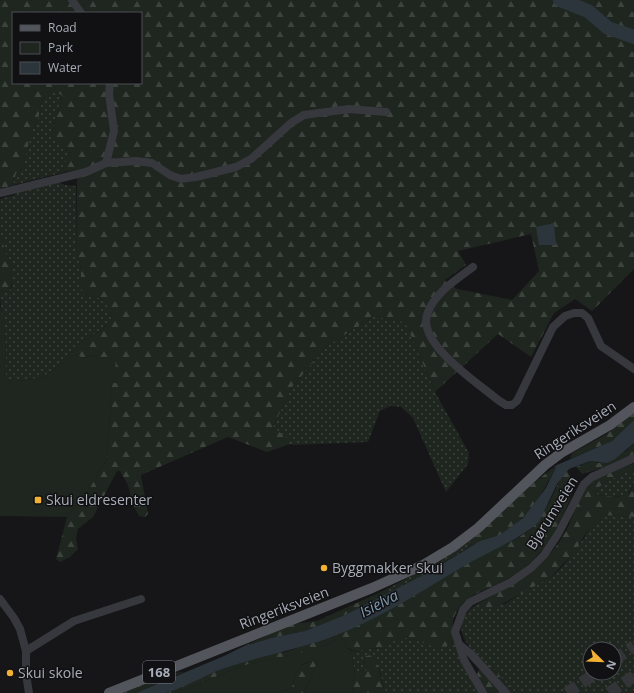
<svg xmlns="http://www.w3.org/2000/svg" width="634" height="693" viewBox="0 0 634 693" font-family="'Open Sans',sans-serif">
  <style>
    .grass { fill: url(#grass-dots); fill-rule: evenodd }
    .forest { fill: url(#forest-firs); fill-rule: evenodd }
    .green { fill: #1e261f }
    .water { fill: #2c353c }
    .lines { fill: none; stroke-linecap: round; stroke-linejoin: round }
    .river { stroke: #2c353c; stroke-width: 14 }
    .highway-tunnel { stroke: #333438; stroke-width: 12; stroke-dasharray: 12 6; stroke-linecap: butt }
    .minor { stroke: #37383d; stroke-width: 8 }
    .major { stroke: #53555c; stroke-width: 10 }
    .poi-dot { fill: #f2b134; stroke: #111113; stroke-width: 1.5 }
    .labels { text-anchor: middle; stroke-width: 3; stroke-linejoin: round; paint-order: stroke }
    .shield { fill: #111113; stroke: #7b7e86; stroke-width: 1 }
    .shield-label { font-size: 13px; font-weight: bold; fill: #a8adb8 }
    .street-label { font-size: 14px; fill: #a8adb8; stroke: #111113 }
    .poi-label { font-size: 14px; fill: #a8adb8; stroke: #111113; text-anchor: start }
    .water-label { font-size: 15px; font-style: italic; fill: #7f9bb3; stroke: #111113 }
  </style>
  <defs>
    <pattern id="grass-dots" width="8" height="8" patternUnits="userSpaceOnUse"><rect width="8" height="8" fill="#1e261f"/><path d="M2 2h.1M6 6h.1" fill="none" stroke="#3c433d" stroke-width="1.8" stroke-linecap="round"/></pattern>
    <pattern id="forest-firs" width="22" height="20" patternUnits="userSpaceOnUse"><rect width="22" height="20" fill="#1e261f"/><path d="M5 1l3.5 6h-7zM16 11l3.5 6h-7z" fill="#3c433d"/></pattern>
  </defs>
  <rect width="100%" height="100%" fill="#161618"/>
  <!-- grass -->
  <g class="grass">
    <path d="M 53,90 L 63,95 L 52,131 L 68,151 L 68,159 L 62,169 L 65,172 L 13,185 L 16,173 L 23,168 L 31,133 L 38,119 L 42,101 L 48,92 Z"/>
    <path d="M 55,181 L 65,185 L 76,186 L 77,254 L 81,269 L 81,286 L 84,295 C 93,296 103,297 108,306 C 110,311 113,317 110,321 C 106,328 81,342 72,349 L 74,354 L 51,372 L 40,378 L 10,382 L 6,378 C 6,362 6,346 4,330 C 3,317 0,305 0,292 L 9,291 L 12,287 L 10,270 L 12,266 L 5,252 L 2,239 L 0,236 L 0,199 L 14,195 L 20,191 Z"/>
    <path d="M 374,316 L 406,324 L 435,392 L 469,453 L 468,464 L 446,492 L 413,418 L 401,407 L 390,406 L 380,411 L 368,442 L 293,445 L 273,427 L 292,387 L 327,346 Z"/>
    <path d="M 634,469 L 634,484 L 627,495 L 610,497 L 596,494 L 597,488 L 619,475 Z"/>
    <path d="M 602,515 L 634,517 L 634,693 L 515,693 L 490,665 L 487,667 C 467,646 445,623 479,603 L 481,607 L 505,604 L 528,589 L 551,577 L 562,567 L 584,538 L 588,529 ZM 590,649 L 614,649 L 614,673 L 590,673 Z"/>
    <path d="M 470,541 L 471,546 L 431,571 L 388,593 L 381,592 L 438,562 Z"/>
    <path d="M 403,637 C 420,639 442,656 455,639 L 479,693 L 385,693 L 380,672 L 371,655 L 366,656 L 364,661 L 367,672 L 355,672 L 350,650 L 358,652 L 367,648 L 381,649 L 395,640 Z"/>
  </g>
  <!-- forest -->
  <g class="forest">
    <path d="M 0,0 L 634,0 L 634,269 L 592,311 L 575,299 L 554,313 L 531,357 L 498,334 L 435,392 L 406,324 L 374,316 L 327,346 L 292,387 L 273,427 L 293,443 L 267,452 L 228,437 L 141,475 L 148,514 L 145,517 L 139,516 L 131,501 L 130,492 L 127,483 L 120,471 L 117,471 L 93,517 L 78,529 L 76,538 L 78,549 L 70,557 L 60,562 L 56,559 L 67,517 L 84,497 L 106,461 L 111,404 L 110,391 L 112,382 L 117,383 L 107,358 L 88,356 L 83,358 L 74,354 L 72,349 C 80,342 106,329 110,321 C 113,317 110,311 108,307 C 103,297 93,296 84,295 L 81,286 L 81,269 L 77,254 L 77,170 L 65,172 L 62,170 C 67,158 75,148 57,144 L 52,131 L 63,96 L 53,90 L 48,92 L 42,101 L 38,119 L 31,133 L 23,168 L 16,173 L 13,185 L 0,189 ZM 13,13 L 141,13 L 141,83 L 13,83 ZM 531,234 L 539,271 L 512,300 L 457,289 L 445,280 L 466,265 L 458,251 Z"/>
    <path d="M 0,236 L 2,239 L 5,252 L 12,266 C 8,275 15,283 9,291 L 0,292 Z"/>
    <path d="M 634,413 L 634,420 L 632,423 L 612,441 L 570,459 L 572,453 L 605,435 Z"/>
    <path d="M 634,443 L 634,454 L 612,465 L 582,474 L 576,467 L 591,461 L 599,463 L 626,451 Z"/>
    <path d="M 634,463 L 634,469 L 619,475 L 597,488 L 596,494 C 606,497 621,499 630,492 L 634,484 L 634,517 L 602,515 L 588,529 L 575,551 L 551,577 L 495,608 L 485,610 L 481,607 L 479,603 C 518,581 547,568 568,527 C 575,512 578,495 589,483 C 597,475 623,468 634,463 Z"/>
    <path d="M 557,465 C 543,493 528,519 500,535 C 491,540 481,541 471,546 L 470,541 L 532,484 Z"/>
    <path d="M 567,471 C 576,483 572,496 566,508 C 553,538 536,564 507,579 C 494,587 476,591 464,602 C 459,607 455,613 453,620 C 451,630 459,642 446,646 C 433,651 419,638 405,638 C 395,637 390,646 381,649 C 379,649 375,648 372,648 C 366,648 363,650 358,652 L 347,648 L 339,634 L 386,610 L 490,551 L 518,538 L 532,528 L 549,503 L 562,476 Z"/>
    <path d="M 381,592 L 388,593 L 345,615 L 305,631 L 271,638 L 242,647 L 292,624 L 317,621 Z"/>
    <path d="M 333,636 L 335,641 L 308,652 L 241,666 L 177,693 L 166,693 L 224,668 L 274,653 L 286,652 Z"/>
    <path d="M 371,655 L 375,656 L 385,693 L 352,693 L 355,672 L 366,671 L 364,660 L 366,656 Z"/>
    <path d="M 311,661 L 316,661 L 317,663 L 304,693 L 281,693 L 292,687 C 297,671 295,667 311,661 Z"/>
    <path d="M 490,665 L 515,693 L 485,693 L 477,674 L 479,670 Z"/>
    <path d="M 184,672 L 136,693 L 120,693 L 172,673 Z"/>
  </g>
  <!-- green -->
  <g class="green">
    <path d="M 0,307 C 7,317 6,364 6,378 L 10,382 L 40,378 L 51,372 L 74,354 L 83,358 L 88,356 L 115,358 L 117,383 L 112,382 L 110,391 L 111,404 L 106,461 L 84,497 L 67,517 L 0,516 Z"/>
    <path d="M 339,634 L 347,648 L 350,650 L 355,672 L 352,693 L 304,693 L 317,663 L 316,661 C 298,661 296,672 292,687 L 281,693 L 177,693 L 241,666 L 308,651 L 335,641 L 333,636 Z"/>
  </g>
  <!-- water -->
  <g class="water">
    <path d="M 554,223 L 556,245 L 539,245 L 536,227 Z"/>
    <path d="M 634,420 L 634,443 L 615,459 L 607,463 L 590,461 L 569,469 L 557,484 L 539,522 C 518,540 494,549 471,562 C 431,585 391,612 349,630 C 309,648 266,654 225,668 C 205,675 186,687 166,693 C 157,693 145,693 136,693 L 224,656 L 242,647 L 271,638 L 305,631 L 345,615 L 431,571 L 480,541 L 500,535 L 523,518 L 546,488 L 557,465 L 612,441 Z"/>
  </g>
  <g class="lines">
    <!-- river -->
    <path class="river" d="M 560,0 L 588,11 L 608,28 L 634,37"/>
    <!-- highway-tunnel -->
    <g class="highway-tunnel">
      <path d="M 614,660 L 634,646"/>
      <path d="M 567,693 L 596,673"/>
      <path d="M 609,693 L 634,676"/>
    </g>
    <!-- minor -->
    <g class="minor">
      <path d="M 72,0 L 81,13"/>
      <path d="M 106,163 L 114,131 L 109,94 L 110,83"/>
      <path d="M 0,193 L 86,172 L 106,163 L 136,161 L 152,163 L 170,175 L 181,179 L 196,177 L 236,167 L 251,159 L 291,123 L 304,115 L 349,109 L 386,112"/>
      <path d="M 473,267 C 457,279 433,294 427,315 C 418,344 478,383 498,400 L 506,405 L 512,405 L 517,401 L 553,327 L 565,316 L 574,313 L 582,313 L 588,318 L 601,346 L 634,369"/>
      <path d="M 0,599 L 14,618 L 20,629 L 26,651 L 26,674 L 29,693"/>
      <path d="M 460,645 L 471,654 L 506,693"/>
      <path d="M 26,651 L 74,621 L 141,599"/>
      <path d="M 483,693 L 464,660 L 455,632 L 463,610 L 470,602 L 511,582 L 531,568 L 544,555 L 558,534 L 584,484 L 592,477 L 634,458"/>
    </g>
    <!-- major -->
    <path class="major" d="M 109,693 L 372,588 L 423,565 L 453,547 L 478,528 L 545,465 L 561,453 L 610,425 L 634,407"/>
  </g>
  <!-- markers -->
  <g class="poi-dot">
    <rect x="34" y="496" width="8" height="8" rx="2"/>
    <circle cx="324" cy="568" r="4"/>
    <circle cx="10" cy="673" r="4"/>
  </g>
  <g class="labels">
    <!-- shield labels -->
    <rect class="shield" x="143" y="661" width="32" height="22" rx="3"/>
    <g class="shield-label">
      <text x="159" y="677">168</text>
    </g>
    <!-- street labels -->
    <g class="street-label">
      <text transform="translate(575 430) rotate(-33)" y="5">Ringeriksveien</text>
      <text transform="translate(552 513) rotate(-58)" y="5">Bjørumveien</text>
      <text transform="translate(284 608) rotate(-21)" y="5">Ringeriksveien</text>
    </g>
    <!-- poi labels -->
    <g class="poi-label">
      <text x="46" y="505">Skui eldresenter</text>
      <text x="332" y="573">Byggmakker Skui</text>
      <text x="18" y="678">Skui skole</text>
    </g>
    <!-- water labels -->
    <g class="water-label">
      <text transform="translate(379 604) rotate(-28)" y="5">Isielva</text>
    </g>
  </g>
  <!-- legend -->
  <rect x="12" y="12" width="130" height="72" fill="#111113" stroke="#4d4f55"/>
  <rect x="20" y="25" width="20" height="6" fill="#53555c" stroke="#4d4f55"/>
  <text x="48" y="32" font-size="12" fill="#a8adb8">Road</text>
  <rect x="20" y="42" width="20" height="12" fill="#1e261f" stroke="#4d4f55"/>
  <text x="48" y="52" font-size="12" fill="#a8adb8">Park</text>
  <rect x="20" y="62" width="20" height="12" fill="#2c353c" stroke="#4d4f55"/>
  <text x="48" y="72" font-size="12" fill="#a8adb8">Water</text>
  <!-- north arrow -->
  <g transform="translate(602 661) rotate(113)"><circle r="19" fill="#111113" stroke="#4d4f55"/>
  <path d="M0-3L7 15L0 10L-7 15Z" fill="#f2b134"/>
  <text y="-6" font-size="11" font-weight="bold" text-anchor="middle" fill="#a8adb8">N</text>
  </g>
</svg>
